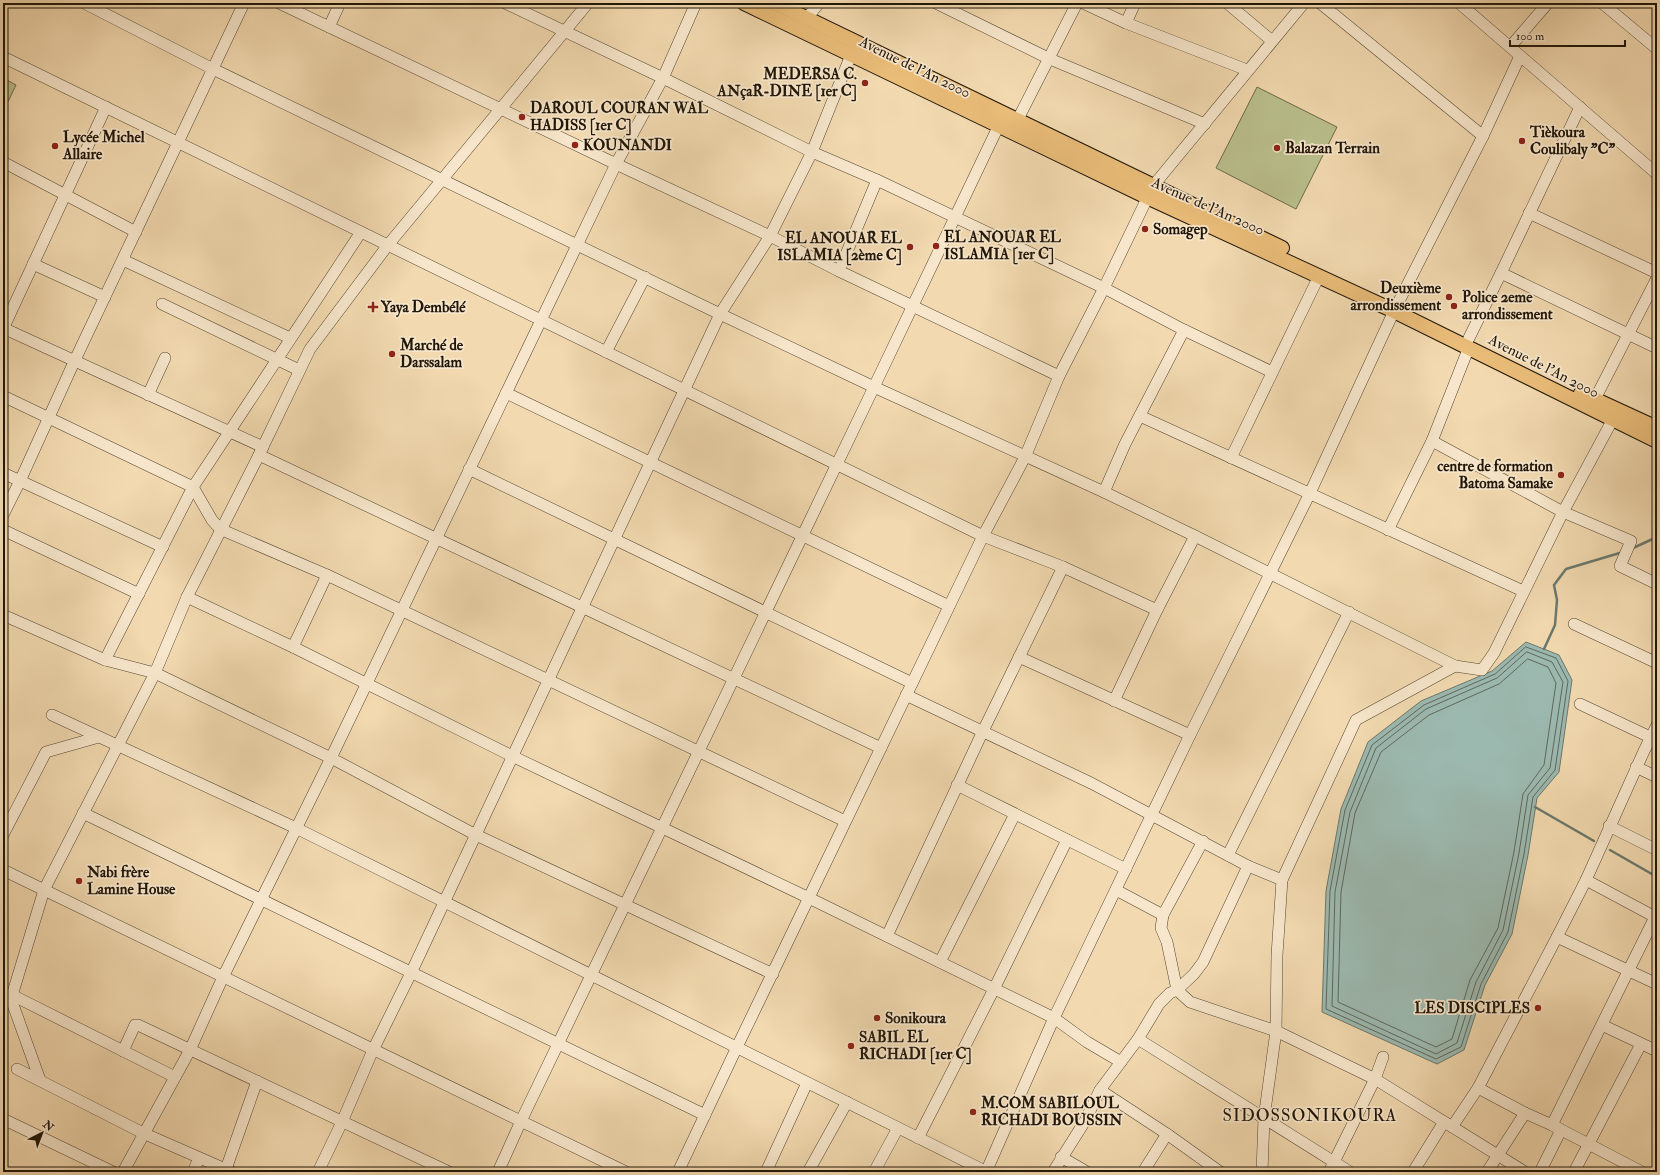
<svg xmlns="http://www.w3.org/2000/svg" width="1660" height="1175" viewBox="0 0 1660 1175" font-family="'IM FELL Double Pica',serif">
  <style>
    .green { fill: #b9bf8c; stroke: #6c6a4a }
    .water { fill: #9cb9b0; stroke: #6a786d }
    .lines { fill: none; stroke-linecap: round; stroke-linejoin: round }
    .shore { stroke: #5e685c; stroke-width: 1 }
    .stream { stroke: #6a786d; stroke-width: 2.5 }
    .minor-casing { stroke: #544732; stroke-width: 12 }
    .major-casing { stroke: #201608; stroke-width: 16 }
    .minor { stroke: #f7e6cb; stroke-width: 11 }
    .major { stroke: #e9bc78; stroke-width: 14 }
    .poi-dot { fill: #8f2418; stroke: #f7e6cb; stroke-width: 1.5 }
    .labels { text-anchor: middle; stroke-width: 3.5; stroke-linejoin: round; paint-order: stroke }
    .street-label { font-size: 15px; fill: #201608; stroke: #f7e6cb }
    .poi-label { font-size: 15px; font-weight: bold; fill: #201608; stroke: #f7e6cb; text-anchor: start }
    .quarter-label { font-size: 17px; letter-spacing: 1px; fill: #201608; stroke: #f7e6cb }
  </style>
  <rect width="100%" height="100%" fill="#f2d9af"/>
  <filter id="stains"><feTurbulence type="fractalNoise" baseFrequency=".005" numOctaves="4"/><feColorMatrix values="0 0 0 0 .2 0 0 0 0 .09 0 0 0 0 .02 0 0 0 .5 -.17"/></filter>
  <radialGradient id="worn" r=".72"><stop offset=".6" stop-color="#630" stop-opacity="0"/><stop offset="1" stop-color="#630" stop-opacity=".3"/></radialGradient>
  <!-- green -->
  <g class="green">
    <path d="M 3,78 L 16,85 L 3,112 Z"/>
    <path d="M 1257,87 L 1337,127 L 1296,209 L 1216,168 Z"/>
  </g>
  <!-- water -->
  <path class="water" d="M 1526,642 L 1559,655 L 1572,680 L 1559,772 L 1537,798 L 1528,855 L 1512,934 L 1485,985 L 1464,1050 L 1437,1064 L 1322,1012 L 1326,891 L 1341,809 L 1368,742 L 1421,701 L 1492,671 Z"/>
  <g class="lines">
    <!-- shore -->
    <g class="shore">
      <path d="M 1526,647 L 1556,658 L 1568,681 L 1555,770 L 1533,797 L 1524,854 L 1508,932 L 1481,984 L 1461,1047 L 1436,1059 L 1326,1009 L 1330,891 L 1345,810 L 1372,745 L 1424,705 L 1495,674 Z"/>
      <path d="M 1527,652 L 1552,662 L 1563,682 L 1550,768 L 1528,795 L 1519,853 L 1503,930 L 1476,982 L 1457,1043 L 1436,1054 L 1332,1006 L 1335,892 L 1350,812 L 1376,748 L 1426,709 L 1497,678 Z"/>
      <path d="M 1528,659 L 1548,667 L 1556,683 L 1544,765 L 1523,794 L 1514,852 L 1498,928 L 1470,980 L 1452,1039 L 1436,1047 L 1338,1002 L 1341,892 L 1355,813 L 1381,752 L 1429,715 L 1499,684 Z"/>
    </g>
    <!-- stream -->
    <g class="stream">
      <path d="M 1631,549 L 1657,537"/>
      <path d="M 1544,649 L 1555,625 L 1557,600 L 1554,585 L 1566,569 L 1623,552"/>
      <path d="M 1535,807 L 1594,841"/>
      <path d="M 1610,850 L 1657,877"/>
    </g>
    <!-- minor casing -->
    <g class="minor-casing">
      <g id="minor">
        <path d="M 84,3 L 213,69 L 720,314 L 874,387 L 1104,492 L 1195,536 L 1455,666"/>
        <path d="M 279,3 L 616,164 L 770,236 L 839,271 L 1059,376"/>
        <path d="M 505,3 L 663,78 L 812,152 L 877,180 L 1104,288 L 1184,330 L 1272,372"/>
        <path d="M 936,3 L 1050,59 L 1205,124"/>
        <path d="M 1083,3 L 1126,23 L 1247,70"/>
        <path d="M 1227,3 L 1272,41"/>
        <path d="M 1320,3 L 1483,136 L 1520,56"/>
        <path d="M 1459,3 L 1657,174"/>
        <path d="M 1602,3 L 1657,49"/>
        <path d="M 807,18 L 819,3"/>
        <path d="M 1126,23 L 1135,3"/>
        <path d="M 329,27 L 340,3"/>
        <path d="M 1510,47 L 1548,3"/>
        <path d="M 3,57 L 983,536 L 1063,567 L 1157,610"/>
        <path d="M 1017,121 L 1077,3"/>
        <path d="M 3,162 L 136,232"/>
        <path d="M 1529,213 L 1657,273"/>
        <path d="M 123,260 L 290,338"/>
        <path d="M 33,264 L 105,297"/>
        <path d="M 839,271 L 877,180"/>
        <path d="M 1501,273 L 1657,348"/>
        <path d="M 162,304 L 299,370"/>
        <path d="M 3,328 L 263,447"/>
        <path d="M 3,329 L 106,107"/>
        <path d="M 1469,338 L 1501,273 L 1580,107"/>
        <path d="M 606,352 L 645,277"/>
        <path d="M 506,393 L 949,606"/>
        <path d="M 148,395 L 165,358"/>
        <path d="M 3,396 L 193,487 L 212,520 L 220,529 L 327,575 L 845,821"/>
        <path d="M 1595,399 L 1657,278"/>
        <path d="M 1140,416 L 1523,591"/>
        <path d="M 1432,441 L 1563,512 L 1631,541 L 1620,566 L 1657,584"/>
        <path d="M 259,455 L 881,748"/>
        <path d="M 1231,458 L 1319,276"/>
        <path d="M 469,469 L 912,683"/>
        <path d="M 3,473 L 163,547"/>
        <path d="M 1104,492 L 1125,444 L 1184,330"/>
        <path d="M 3,515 L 20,481 L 74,362 L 244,3"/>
        <path d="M 3,530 L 139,594"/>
        <path d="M 1388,530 L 1432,441 L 1469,347"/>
        <path d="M 187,597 L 293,647 L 512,756 L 809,898 L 1054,1018 L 1087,1042 L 1121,1062"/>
        <path d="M 3,615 L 105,660 L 155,673 L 331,758 L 476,835 L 773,974"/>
        <path d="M 1574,624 L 1657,663"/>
        <path d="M 293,647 L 327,575"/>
        <path d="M 1019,657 L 1190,735"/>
        <path d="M 105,660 L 193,487 L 361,232"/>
        <path d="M 906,695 L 1091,783 L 1248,866 L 1282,880"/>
        <path d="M 1114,701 L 1157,610 L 1195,536"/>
        <path d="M 1580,704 L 1650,737"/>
        <path d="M 52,715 L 296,828 L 987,1172"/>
        <path d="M 1636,767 L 1657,777"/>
        <path d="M 957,785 L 1126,869"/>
        <path d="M 83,813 L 705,1115"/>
        <path d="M 1609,826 L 1657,850"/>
        <path d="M 3,835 L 46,752 L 99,737"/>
        <path d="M 1203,841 L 1163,915 L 1161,928 L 1167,942 L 1177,990 L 1190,1002 L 1276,1031 L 1375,1079 L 1525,1172"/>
        <path d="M 1228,855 L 1349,612"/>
        <path d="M 3,870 L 626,1172"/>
        <path d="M 1586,880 L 1657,918"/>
        <path d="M 1116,890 L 1163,915"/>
        <path d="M 887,936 L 983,731 L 1063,567"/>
        <path d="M 1557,937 L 1657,984"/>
        <path d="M 940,962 L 1015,814"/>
        <path d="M 12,995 L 175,1077"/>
        <path d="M 1602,1025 L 1657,1051"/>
        <path d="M 1138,1039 L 1350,1172"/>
        <path d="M 123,1051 L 135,1025 L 138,1025 L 449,1172"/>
        <path d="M 17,1069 L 143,1133 L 232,1172"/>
        <path d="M 40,1080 L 11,999 L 44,890 L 155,673 L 187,597 L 259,455 L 310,349 L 388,245 L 588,3"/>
        <path d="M 1478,1088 L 1525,1113 L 1552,1125 L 1642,1172"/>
        <path d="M 1100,1090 L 1167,1134 L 1220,1172"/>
        <path d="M 3,1119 L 113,1172"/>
        <path d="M 1552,1125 L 1655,917"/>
        <path d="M 1452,1127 L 1478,1088 L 1557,937 L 1586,880 L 1644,751 L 1657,725"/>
        <path d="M 918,1138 L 994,989 L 1067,840"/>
        <path d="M 1061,1157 L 1087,1172"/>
        <path d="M 226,1169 L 257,1081"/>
        <path d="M 123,1172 L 190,1050 L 223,977 L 331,758 L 616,164 L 663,78 L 696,3"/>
        <path d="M 193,1172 L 199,1158"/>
        <path d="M 318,1172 L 342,1122 L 373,1050 L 411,973 L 720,314 L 770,236 L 812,152 L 851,55"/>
        <path d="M 498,1172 L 521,1121 L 874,387 L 999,125"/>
        <path d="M 678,1172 L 737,1047 L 983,536 L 1025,457 L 1059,376 L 1104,288 L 1153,186 L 1304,3"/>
        <path d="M 766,1172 L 807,1083"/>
        <path d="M 808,1172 L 847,1102"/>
        <path d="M 874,1172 L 898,1128"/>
        <path d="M 986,1172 L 1054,1018 L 1190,735 L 1310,493 L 1394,311 L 1483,136"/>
        <path d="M 1053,1172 L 1085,1121 L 1100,1090 L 1138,1039 L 1159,1004 L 1170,993 L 1177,990 L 1194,974 L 1203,962 L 1248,866"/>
        <path d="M 1143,1172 L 1167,1134"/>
        <path d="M 1262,1172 L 1264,1118 L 1276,1031 L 1277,955 L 1282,880 L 1356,720 L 1455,666 L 1482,670 L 1494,653 L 1563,512 L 1613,419"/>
        <path d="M 1329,1172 L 1375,1079 L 1383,1057"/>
        <path d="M 1413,1172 L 1444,1122"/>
        <path d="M 1487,1172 L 1525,1113"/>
        <path d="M 1540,1172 L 1561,1130"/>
        <path d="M 1574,1172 L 1641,1044"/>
      </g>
    </g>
    <!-- major casing -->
    <g class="major-casing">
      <g id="major">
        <path d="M 744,3 L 1147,197 L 1394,311 L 1657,441"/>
        <path d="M 775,3 L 1282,248"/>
        <path d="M 1581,393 L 1657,428"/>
      </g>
    </g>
    <!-- minor -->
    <use href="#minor" class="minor"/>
    <!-- major -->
    <use href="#major" class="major"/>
  </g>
  <!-- markers -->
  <g class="poi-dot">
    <circle cx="865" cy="83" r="4"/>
    <circle cx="522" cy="117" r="4"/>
    <circle cx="1522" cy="141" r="4"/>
    <circle cx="575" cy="145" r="4"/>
    <circle cx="55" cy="146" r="4"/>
    <circle cx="1277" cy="148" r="4"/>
    <circle cx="1145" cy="229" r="4"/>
    <circle cx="936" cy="246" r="4"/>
    <circle cx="910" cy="247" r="4"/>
    <circle cx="1449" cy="297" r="4"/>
    <circle cx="1454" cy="306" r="4"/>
    <path d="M371 301h4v4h4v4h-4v4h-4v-4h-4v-4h4z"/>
    <circle cx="392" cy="354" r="4"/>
    <circle cx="1561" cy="475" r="4"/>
    <circle cx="79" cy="881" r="4"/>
    <circle cx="1538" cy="1008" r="4"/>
    <circle cx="877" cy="1018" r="4"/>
    <circle cx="851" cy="1046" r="4"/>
    <circle cx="973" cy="1112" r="4"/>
  </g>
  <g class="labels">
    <!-- street labels -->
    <g class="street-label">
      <text transform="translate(915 67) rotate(26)" y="5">Avenue de l'An 2000</text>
      <text transform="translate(1208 206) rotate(24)" y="5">Avenue de l'An 2000</text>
      <text transform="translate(1544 366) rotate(27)" y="5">Avenue de l'An 2000</text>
    </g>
    <!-- poi labels -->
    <g class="poi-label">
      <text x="857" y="79" text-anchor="end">MEDERSA C.<tspan x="857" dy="17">ANçaR-DINE [1er C]</tspan></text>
      <text x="530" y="113">DAROUL COURAN WAL<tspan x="530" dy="17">HADISS [1er C]</tspan></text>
      <text x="1530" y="137">Tièkoura<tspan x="1530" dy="17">Coulibaly "C"</tspan></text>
      <text x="63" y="142">Lycée Michel<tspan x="63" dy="17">Allaire</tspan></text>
      <text x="583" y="150">KOUNANDI</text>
      <text x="1285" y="153">Balazan Terrain</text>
      <text x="1153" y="234">Somagep</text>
      <text x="944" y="242">EL ANOUAR EL<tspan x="944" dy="17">ISLAMIA [1er C]</tspan></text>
      <text x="902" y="243" text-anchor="end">EL ANOUAR EL<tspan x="902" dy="17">ISLAMIA [2ème C]</tspan></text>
      <text x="1441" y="293" text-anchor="end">Deuxième<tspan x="1441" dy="17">arrondissement</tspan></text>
      <text x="1462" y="302">Police 2eme<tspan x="1462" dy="17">arrondissement</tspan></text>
      <text x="381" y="312">Yaya Dembélé</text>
      <text x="400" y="350">Marché de<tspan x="400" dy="17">Darssalam</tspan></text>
      <text x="1553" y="471" text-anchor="end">centre de formation<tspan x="1553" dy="17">Batoma Samake</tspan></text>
      <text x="87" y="877">Nabi frère<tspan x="87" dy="17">Lamine House</tspan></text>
      <text x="1530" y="1013" text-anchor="end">LES DISCIPLES</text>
      <text x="885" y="1023">Sonikoura</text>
      <text x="859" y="1042">SABIL EL<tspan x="859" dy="17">RICHADI [1er C]</tspan></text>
      <text x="981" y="1108">M.COM SABILOUL<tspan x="981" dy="17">RICHADI BOUSSIN</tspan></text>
    </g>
    <!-- quarter labels -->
    <g class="quarter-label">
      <text x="1310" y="1121">SIDOSSONIKOURA</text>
    </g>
  </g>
  <!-- margin -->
  <rect width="1660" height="1175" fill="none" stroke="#f2d9af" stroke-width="16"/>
  <rect x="4" y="4" width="1652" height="1167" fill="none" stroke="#201608" stroke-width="2"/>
  <rect x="8" y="8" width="1644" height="1159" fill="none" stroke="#201608"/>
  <!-- north arrow -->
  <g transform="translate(42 1133) rotate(42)" stroke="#f7e6cb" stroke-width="3" paint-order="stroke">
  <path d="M0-3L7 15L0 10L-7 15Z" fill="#201608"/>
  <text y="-6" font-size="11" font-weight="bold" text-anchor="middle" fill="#201608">N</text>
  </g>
  <!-- scale -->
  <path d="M1510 40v6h115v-6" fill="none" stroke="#201608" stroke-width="2"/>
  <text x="1516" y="40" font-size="12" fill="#201608" stroke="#f7e6cb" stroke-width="3" paint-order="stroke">100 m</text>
  <rect width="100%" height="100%" filter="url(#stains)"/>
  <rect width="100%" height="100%" fill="url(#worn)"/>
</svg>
